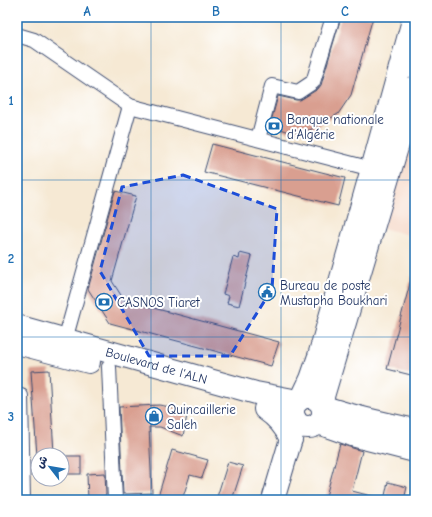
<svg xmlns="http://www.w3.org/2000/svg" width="432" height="517" viewBox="0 0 432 517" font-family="'Comic Neue','Playpen Sans Arabic',sans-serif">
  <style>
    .built { fill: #f4d3c0 }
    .building { fill: #d99f90 }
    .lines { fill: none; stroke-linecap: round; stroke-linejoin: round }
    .street-casing { stroke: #3c4b70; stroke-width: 16 }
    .primary-casing { stroke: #3c4b70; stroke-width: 24 }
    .street { stroke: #fff; stroke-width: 14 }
    .primary { stroke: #fff; stroke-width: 22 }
    .marked { fill: #1d4ed8; fill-opacity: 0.2; stroke: #1d4ed8; stroke-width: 3; stroke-dasharray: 8 5; stroke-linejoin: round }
    .grid { fill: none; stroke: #1f6fb2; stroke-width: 1; stroke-opacity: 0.55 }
    .labels { text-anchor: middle; stroke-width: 4; stroke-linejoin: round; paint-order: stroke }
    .poi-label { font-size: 13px; fill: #1b2f5e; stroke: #fff; text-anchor: start }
    .street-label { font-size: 13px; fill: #1b2f5e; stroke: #fff }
    .neatline { fill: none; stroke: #1f6fb2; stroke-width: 1.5 }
    .grid-label { font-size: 13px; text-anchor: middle; font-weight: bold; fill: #1f6fb2 }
  </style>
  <rect width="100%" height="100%" fill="#fff"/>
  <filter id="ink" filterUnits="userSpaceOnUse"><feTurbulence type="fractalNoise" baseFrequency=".025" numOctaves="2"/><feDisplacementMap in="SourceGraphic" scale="8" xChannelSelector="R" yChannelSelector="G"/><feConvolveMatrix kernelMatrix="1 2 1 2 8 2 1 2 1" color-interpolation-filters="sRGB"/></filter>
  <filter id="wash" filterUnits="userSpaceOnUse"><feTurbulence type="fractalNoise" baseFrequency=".012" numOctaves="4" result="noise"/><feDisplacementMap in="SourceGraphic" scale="16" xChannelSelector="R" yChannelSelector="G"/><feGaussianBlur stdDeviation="0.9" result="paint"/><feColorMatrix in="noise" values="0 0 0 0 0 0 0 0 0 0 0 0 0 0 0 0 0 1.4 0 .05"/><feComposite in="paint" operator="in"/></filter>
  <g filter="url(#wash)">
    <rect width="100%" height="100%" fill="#f6e9d4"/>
    <!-- built -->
    <path class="built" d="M 415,115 L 415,237 L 383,228 Z"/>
    <g id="blocks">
      <!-- building -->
      <g class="building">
        <path d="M 341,17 L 373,17 L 351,95 L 338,114 L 310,130 L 292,133 L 270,125 L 278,96 L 296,100 L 300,100 L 318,89 L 321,85 Z"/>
        <path d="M 212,144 L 345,178 L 338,206 L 204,172 Z"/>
        <path d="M 115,191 L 136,196 L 112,281 L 124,300 L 279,342 L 271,366 L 110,323 L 88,289 Z"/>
        <path d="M 240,253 L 252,256 L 239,306 L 227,303 L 229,296 L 223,294 L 233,257 L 239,259 Z"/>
        <path d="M 412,276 L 415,277 L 415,376 L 387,369 Z"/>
        <path d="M 49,370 L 54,454 L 37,456 L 31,371 Z"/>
        <path d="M 159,405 L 188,410 L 183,436 L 160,427 L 149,427 L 152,493 L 123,494 L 119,407 Z"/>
        <path d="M 340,444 L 362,451 L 352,491 L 375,497 L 374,500 L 325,500 Z"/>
        <path d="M 172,450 L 208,460 L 202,478 L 190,475 L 182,500 L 157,500 Z"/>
        <rect x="62" y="456" width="19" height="18"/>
        <path d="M 228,462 L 243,466 L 232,500 L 216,500 Z"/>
        <path d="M 105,473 L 106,495 L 105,495 L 105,500 L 88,500 L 87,474 Z"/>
        <path d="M 388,482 L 407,487 L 404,500 L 384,500 Z"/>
      </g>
    </g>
  </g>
  <g filter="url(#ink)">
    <use href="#blocks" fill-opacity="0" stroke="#3c4b70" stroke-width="1"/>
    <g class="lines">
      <!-- street casing -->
      <g class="street-casing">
        <g id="street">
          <path d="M 17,35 L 34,40 L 130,106 L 372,169"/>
          <path d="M 400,67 L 415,71"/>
          <path d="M 258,139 L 272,86 L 298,92 L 313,82 L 333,17"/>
          <path d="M 65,340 L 130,106"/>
          <path d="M 109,367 L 115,500"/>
          <path d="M 17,395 L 21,396 L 23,500"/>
        </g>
      </g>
      <!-- primary casing -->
      <g class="primary-casing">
        <g id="primary">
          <path id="s1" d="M 17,326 L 256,393 L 298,401"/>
          <path d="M 17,343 L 89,362"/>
          <circle cx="308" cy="412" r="15"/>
          <path d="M 302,398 L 311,379 L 319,356 L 372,169 L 414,17"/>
          <path d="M 321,403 L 415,87"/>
          <path d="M 322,406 C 352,417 384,423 415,430"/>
          <path d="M 265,409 C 277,417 285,426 291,439"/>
          <path d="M 318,423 L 352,435 L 415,451"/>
          <path d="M 273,500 L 291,439 L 295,419"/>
        </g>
      </g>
      <!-- street -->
      <use href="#street" class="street"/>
      <!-- primary -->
      <use href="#primary" class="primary"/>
    </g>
  </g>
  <!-- marked area -->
  <path class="marked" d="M 183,175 L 277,209 L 272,289 L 230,356 L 149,356 L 100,271 L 122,187 Z"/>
  <!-- grid -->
  <path class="grid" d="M 151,17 L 151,500M 281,17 L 281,500M 17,180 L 415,180M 17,337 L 415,337"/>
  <!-- icons -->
  <defs>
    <g id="bank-ring" transform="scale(0.9)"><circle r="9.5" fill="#fff" stroke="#1f6fb2" stroke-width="1.5"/><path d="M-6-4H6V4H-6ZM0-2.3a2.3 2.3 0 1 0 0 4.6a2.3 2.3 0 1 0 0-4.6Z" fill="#1f6fb2"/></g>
    <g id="civic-ring" transform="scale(0.9)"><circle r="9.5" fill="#fff" stroke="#1f6fb2" stroke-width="1.5"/><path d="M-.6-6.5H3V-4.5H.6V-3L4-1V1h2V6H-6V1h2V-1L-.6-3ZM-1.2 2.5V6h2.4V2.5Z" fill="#1f6fb2"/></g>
    <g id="shop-ring" transform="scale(0.9)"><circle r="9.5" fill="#fff" stroke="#1f6fb2" stroke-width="1.5"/><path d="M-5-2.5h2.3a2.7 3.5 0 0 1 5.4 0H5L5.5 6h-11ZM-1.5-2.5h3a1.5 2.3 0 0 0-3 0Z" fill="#1f6fb2"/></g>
  </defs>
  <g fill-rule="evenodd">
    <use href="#bank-ring" x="274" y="126"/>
    <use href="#civic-ring" x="267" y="292"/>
    <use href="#bank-ring" x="104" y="302"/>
    <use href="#shop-ring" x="154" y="416"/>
  </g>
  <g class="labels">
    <!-- poi labels -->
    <g class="poi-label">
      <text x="287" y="124">Banque nationale<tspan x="287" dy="15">d'Algérie</tspan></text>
      <text x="280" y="290">Bureau de poste<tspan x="280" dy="15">Mustapha Boukhari</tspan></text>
      <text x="117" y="307">CASNOS Tiaret</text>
      <text x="167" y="414">Quincaillerie<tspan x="167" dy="15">Saleh</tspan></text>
    </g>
    <!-- street labels -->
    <g class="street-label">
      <text dy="5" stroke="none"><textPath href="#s1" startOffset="145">Boulevard de l'ALN</textPath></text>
    </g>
  </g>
  <!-- margin -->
  <rect width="432" height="517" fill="none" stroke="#fff" stroke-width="44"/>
  <!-- north arrow -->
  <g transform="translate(50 467) rotate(301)"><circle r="19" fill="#ffffff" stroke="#a4acbf"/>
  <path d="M0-3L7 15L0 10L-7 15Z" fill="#1f6fb2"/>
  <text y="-6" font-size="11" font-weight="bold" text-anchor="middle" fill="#1b2f5e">ش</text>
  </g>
  <rect x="22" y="22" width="388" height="473" class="neatline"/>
  <g class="grid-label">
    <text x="87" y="16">A</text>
    <text x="216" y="16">B</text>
    <text x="345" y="16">C</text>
    <text x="11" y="105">1</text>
    <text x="11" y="263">2</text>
    <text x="11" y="421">3</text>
  </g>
</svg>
